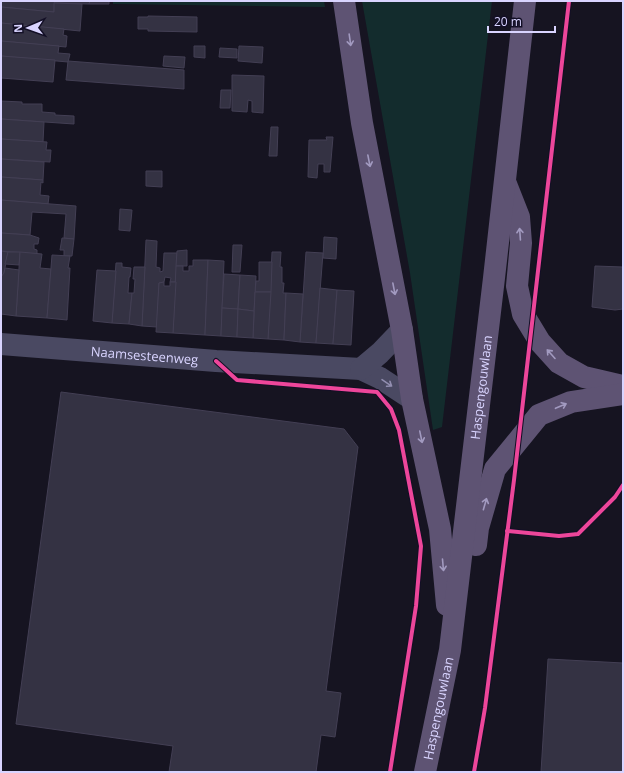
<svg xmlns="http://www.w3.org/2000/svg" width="624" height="773" viewBox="0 0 624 773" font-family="'Open Sans',sans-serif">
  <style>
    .green { fill: #132c2d }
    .building { fill: #343243; stroke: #433f54 }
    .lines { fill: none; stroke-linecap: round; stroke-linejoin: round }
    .street { stroke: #4a4962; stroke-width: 22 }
    .primary { stroke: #5e5373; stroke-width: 22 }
    .cycleway-casing { stroke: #130f26; stroke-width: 6 }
    .cycleway { stroke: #ed469a; stroke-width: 4 }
    .oneway { stroke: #a29ac0 }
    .oneway2 { stroke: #928eb0 }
    .labels { text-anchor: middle; stroke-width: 3; stroke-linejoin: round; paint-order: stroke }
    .street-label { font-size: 13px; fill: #d9d4ff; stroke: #130f26 }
  </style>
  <rect width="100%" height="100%" fill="#161421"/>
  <!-- green -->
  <g class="green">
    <path d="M 113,1 L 324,1 L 325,7 L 113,4 Z"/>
    <path d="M 362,1 L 492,1 L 442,427 L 433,430 L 410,273 Z"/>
  </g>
  <!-- building -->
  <g class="building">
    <path d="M 1,1 L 55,1 L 54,12 L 1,7 Z"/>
    <path d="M 55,1 L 90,1 L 89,4 L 54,3 Z"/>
    <path d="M 90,1 L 109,1 L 109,4 L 89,4 Z"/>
    <path d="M 54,3 L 82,4 L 80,31 L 1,23 L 1,7 L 54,12 Z"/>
    <path d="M 148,16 L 197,17 L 197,32 L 148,31 L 148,29 L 138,29 L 138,17 L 148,17 Z"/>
    <path d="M 1,23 L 64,29 L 63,35 L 67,36 L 66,47 L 1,41 Z"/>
    <path d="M 1,41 L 59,46 L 58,53 L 70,54 L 68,62 L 1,56 Z"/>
    <path d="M 194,46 L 205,46 L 205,58 L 194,57 Z"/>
    <path d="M 239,46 L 263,47 L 262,63 L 238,61 Z"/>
    <path d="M 220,48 L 237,49 L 237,58 L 219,57 Z"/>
    <path d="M 1,56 L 55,60 L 53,82 L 1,78 Z"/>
    <path d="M 164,56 L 185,57 L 184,68 L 163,66 Z"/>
    <path d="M 68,61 L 184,70 L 184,89 L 66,80 Z"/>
    <path d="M 232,75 L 264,76 L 263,113 L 252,112 L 252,101 L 248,100 L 247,112 L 232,111 Z"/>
    <path d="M 221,90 L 231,90 L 230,108 L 220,108 Z"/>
    <path d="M 1,101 L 22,102 L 22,104 L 42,104 L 42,112 L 55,113 L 55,115 L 74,116 L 74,124 L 1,119 Z"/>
    <path d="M 1,119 L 44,122 L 43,142 L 1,139 Z"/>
    <path d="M 271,127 L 278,127 L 277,156 L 269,156 Z"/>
    <path d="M 326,137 L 333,137 L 330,172 L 324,172 L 324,164 L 318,164 L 317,178 L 308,177 L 309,140 L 327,140 Z"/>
    <path d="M 1,139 L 47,142 L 46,150 L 51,150 L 50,162 L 1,159 Z"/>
    <path d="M 1,159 L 44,162 L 43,180 L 1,177 Z"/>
    <path d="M 146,171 L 162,171 L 162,187 L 146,186 Z"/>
    <path d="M 1,177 L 43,180 L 43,183 L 41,182 L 40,195 L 49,196 L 48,204 L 1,200 Z"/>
    <path d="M 1,200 L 76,206 L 74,239 L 64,238 L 66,214 L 32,212 L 30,235 L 1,233 Z"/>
    <path d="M 120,209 L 132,210 L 130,231 L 119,230 Z"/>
    <path d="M 1,233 L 30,235 L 39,238 L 38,244 L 34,244 L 34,249 L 37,250 L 37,254 L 1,251 Z"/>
    <path d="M 324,237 L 337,238 L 336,259 L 323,258 Z"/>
    <path d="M 62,238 L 74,239 L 72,256 L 64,256 L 64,250 L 60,250 Z"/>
    <path d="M 146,240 L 157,241 L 156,267 L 160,268 L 160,272 L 163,271 L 164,253 L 177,253 L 176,282 L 170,282 L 171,278 L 165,277 L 164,282 L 159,283 L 157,327 L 142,326 Z"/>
    <path d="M 233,245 L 242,245 L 240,272 L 232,272 Z"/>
    <path d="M 187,250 L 187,266 L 176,266 L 177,251 Z"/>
    <path d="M 1,251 L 8,252 L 4,273 L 1,277 Z"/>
    <path d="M 8,252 L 20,252 L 19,265 L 5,264 Z"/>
    <path d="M 20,252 L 42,254 L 40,268 L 51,269 L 47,318 L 16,316 Z"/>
    <path d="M 272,252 L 281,252 L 280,267 L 282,267 L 282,283 L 284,283 L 283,293 L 286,293 L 284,340 L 268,339 Z"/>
    <path d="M 306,252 L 323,253 L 316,343 L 300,342 Z"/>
    <path d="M 52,255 L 70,256 L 68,268 L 70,268 L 67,320 L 47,318 Z"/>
    <path d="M 193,260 L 208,260 L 205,335 L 173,333 L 176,266 L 183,266 L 183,271 L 189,271 L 189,266 L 193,266 Z"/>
    <path d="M 208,260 L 224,261 L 221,336 L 205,335 Z"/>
    <path d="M 259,262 L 272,262 L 271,292 L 255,292 L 256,281 L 259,281 Z"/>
    <path d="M 116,263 L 122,263 L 122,267 L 131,268 L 130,277 L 129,277 L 128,293 L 132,293 L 129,324 L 112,323 Z"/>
    <path d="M 595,266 L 623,267 L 623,309 L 615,310 L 592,307 Z"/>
    <path d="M 134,267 L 145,267 L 142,326 L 129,324 L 132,293 L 134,293 L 135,279 L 133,279 Z"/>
    <path d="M 5,268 L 19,270 L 16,316 L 1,314 L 1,277 L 4,273 Z"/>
    <path d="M 97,270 L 116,271 L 112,323 L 93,321 Z"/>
    <path d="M 224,274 L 240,275 L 238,309 L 222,308 Z"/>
    <path d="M 240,275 L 256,276 L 254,311 L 238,309 Z"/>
    <path d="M 164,282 L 164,286 L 170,286 L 170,282 L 176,282 L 173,333 L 156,332 L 159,283 Z"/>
    <path d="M 320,288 L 337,290 L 333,344 L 316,343 Z"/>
    <path d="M 337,290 L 354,291 L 351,345 L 333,344 Z"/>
    <path d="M 255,292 L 271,292 L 268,339 L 253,338 Z"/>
    <path d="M 286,293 L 303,294 L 300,342 L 284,340 Z"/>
    <path d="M 222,308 L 238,309 L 237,337 L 221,336 Z"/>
    <path d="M 238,309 L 254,311 L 253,338 L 237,337 Z"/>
    <path d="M 61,392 L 344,429 L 358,447 L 326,691 L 341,693 L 335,737 L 321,735 L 316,772 L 169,772 L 173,746 L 16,724 Z"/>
    <path d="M 548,659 L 623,663 L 623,772 L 541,772 Z"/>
  </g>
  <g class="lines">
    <!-- street -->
    <g class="street">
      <path id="s1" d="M 1,344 L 216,361 L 361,369 L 380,378 L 412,399"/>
      <path d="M 361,369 L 380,353 L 402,330"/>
    </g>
    <!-- primary -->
    <g class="primary">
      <path d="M 344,1 L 362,123 L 402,330 L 412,399 L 440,529 L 447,605"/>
      <path d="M 506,184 L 519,217 L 521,243 L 517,286 L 523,314 L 540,342 L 559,363 L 584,377 L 623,386"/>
      <path d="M 476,545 L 478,528 L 495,469 L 539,415 L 571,402 L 623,394"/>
      <path id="s2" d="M 425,772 L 450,650 L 494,278 L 525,1"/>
    </g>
    <!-- cycleway casing -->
    <g class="cycleway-casing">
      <g id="cycleway">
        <path d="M 216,361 L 237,380 L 377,392 L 391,409 L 399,430 L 421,546 L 416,606 L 390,772"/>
        <path d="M 507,531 L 559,536 L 578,534 L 615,497 L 623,485"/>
        <path d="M 474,772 L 485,708 L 514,480 L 569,1"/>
      </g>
    </g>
    <!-- cycleway -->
    <use href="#cycleway" class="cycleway"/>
  </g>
  <!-- one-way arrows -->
  <defs><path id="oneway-shaft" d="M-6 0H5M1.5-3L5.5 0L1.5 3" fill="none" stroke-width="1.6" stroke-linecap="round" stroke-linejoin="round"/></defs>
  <g class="oneway">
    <use href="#oneway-shaft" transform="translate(350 40) rotate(82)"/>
    <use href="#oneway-shaft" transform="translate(369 161) rotate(79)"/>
    <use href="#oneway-shaft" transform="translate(520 234) rotate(-94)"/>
    <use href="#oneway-shaft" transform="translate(394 289) rotate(79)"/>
    <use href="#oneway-shaft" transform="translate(551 354) rotate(-132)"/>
    <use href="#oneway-shaft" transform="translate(561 406) rotate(-23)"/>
    <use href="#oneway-shaft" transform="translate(421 437) rotate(78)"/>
    <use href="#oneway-shaft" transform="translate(485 504) rotate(-74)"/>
    <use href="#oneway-shaft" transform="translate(443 565) rotate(85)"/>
  </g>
  <use class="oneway2" href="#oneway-shaft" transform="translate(387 383) rotate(34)"/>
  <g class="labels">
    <!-- street labels -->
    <g class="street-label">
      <text dy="5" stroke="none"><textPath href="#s1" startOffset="144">Naamsesteenweg</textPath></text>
      <text dy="5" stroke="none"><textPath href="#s2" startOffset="389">Haspengouwlaan</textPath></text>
      <text dy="5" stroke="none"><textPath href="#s2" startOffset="65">Haspengouwlaan</textPath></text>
    </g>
  </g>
  <!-- border -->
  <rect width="624" height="773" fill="none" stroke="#d9d4ff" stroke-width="4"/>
  <!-- north arrow -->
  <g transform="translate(28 28) rotate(268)" stroke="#130f26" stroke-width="3" paint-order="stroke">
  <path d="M0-3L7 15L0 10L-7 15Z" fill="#d9d4ff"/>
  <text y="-6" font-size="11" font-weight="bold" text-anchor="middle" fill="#d9d4ff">N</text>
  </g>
  <!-- scale -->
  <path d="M488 26v6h67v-6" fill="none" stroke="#d9d4ff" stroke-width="2"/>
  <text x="494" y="26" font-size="12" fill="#d9d4ff" stroke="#130f26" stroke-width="3" paint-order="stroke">20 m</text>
</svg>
